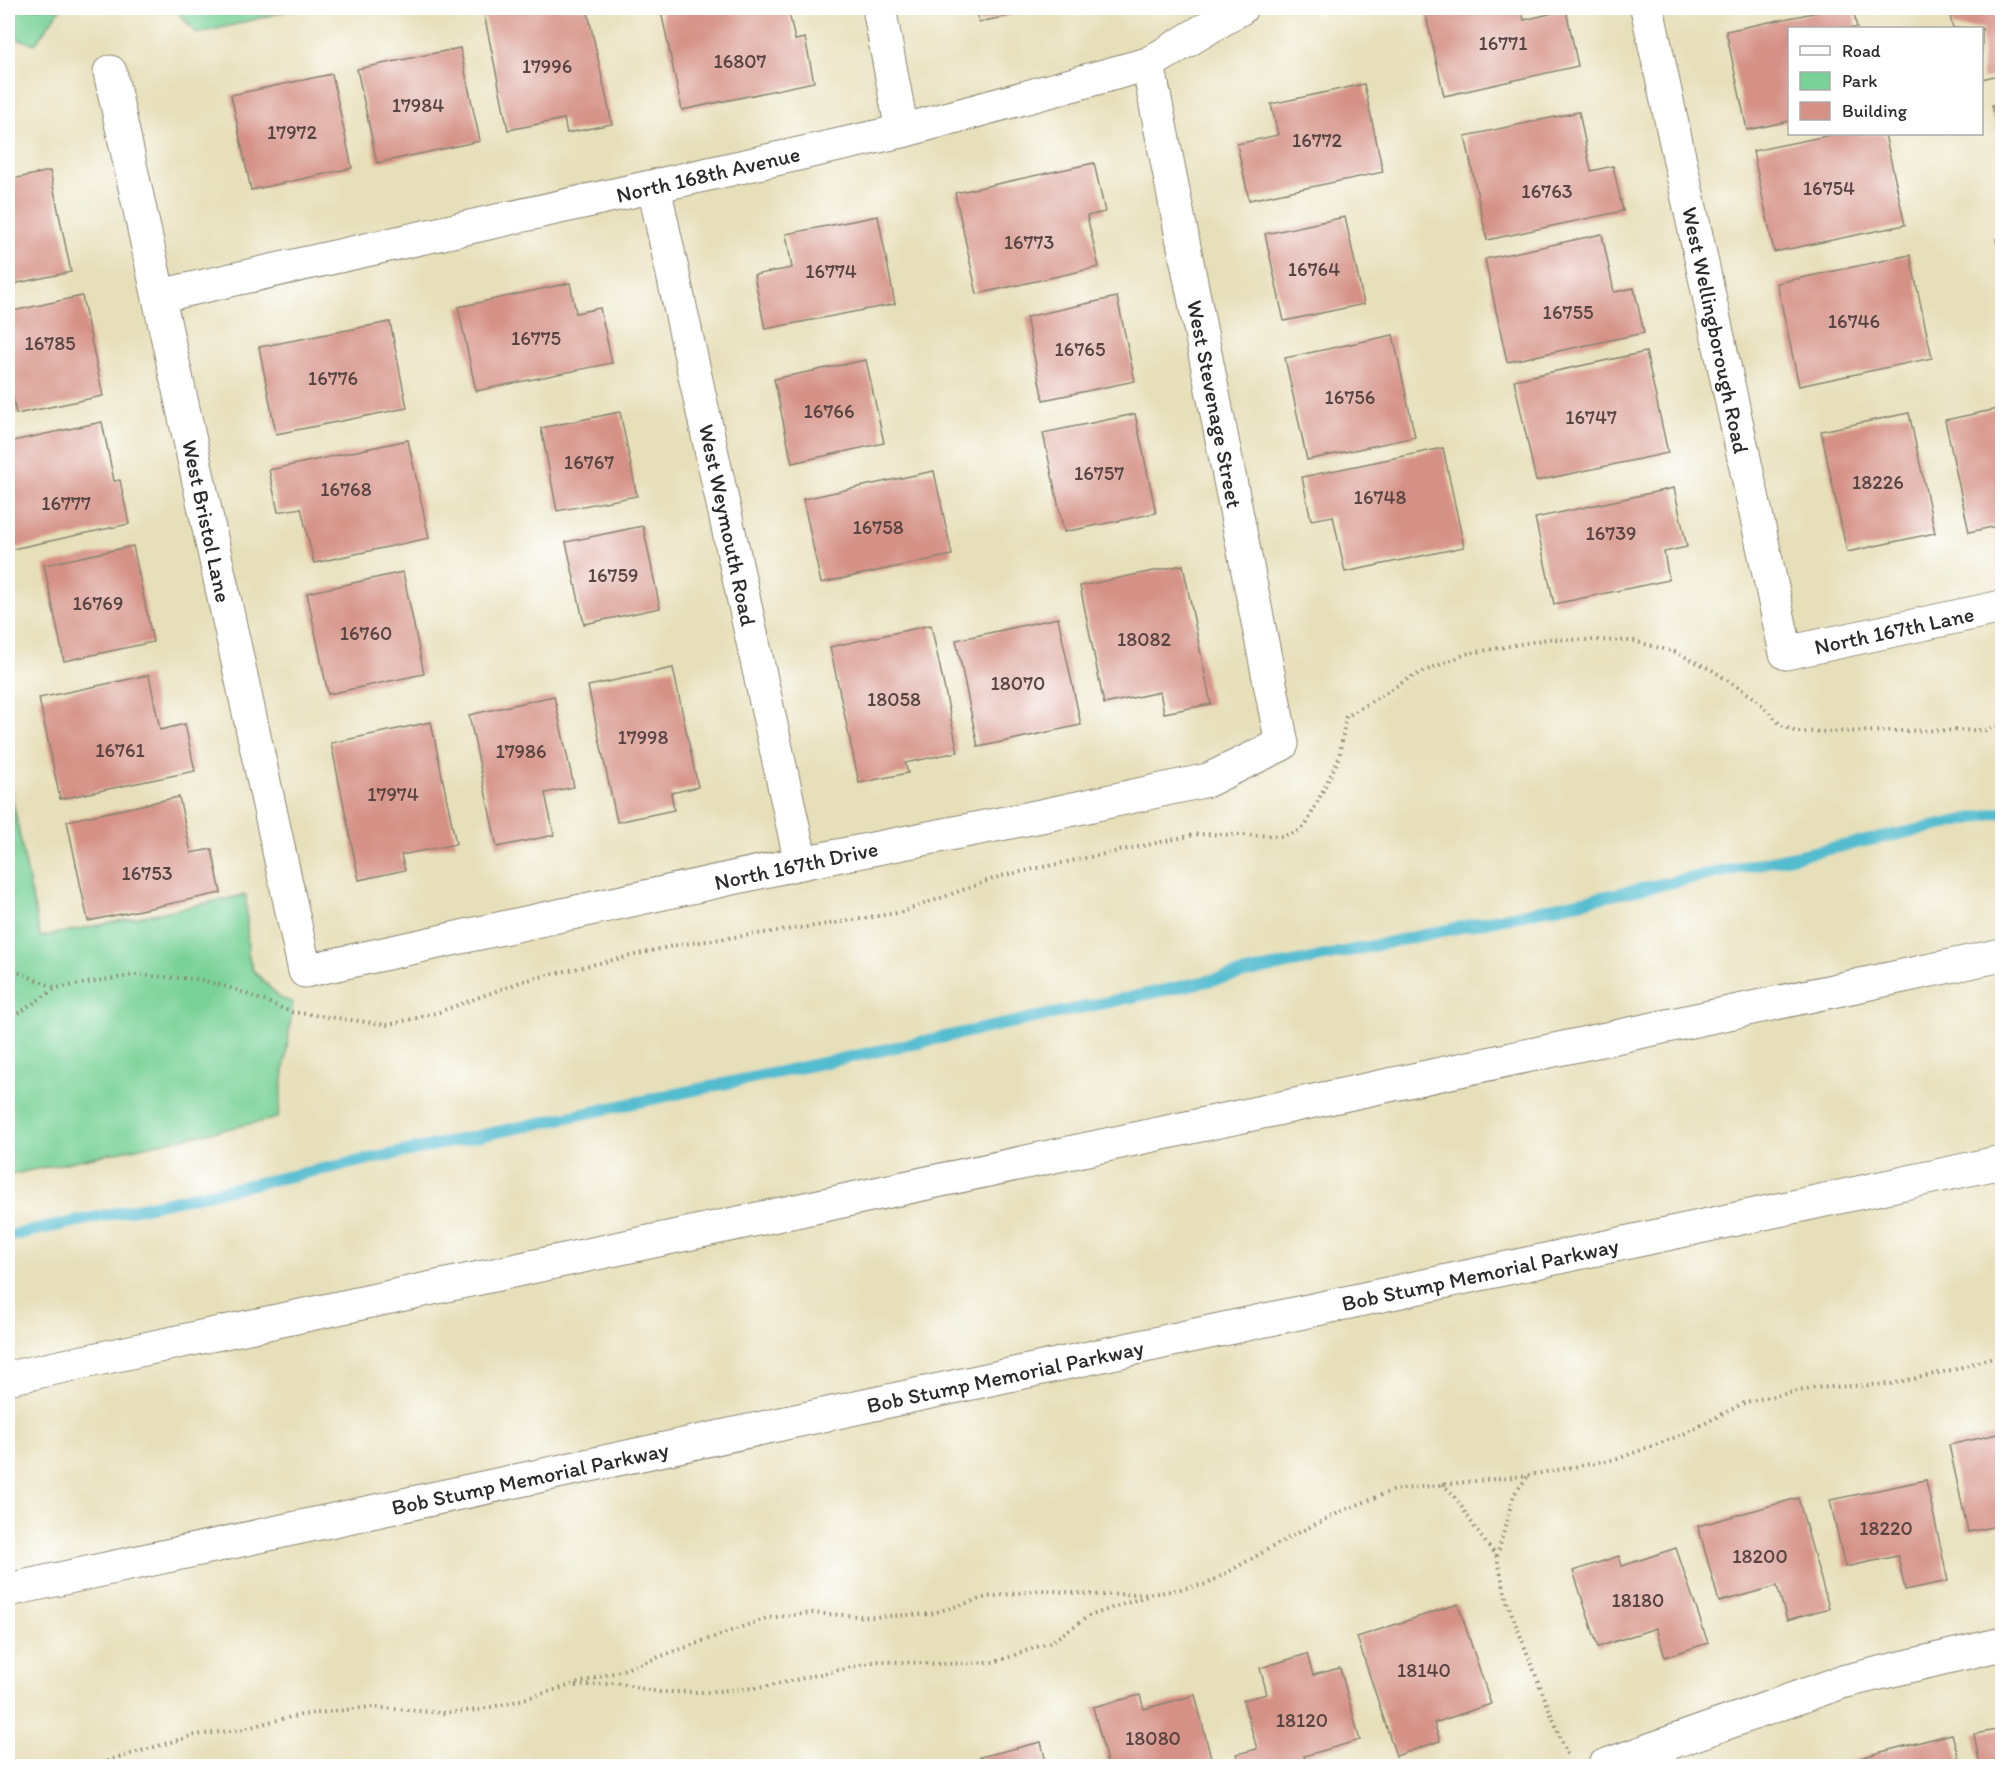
<svg xmlns="http://www.w3.org/2000/svg" width="2010" height="1774" viewBox="0 0 2010 1774" font-family="Itim,sans-serif">
  <style>
    .green { fill: #78d197; stroke: #527e61; stroke-width: 1.5 }
    .lines { fill: none; stroke-linecap: round; stroke-linejoin: round }
    .stream { stroke: #52bccf; stroke-width: 12 }
    .building { fill: #d59185 }
    .street-casing { stroke: #898572; stroke-width: 35 }
    .highway-casing { stroke: #898572; stroke-width: 35 }
    .path { stroke: #898572; stroke-width: 4; stroke-dasharray: 1.5 4.5; stroke-linecap: butt }
    .street { stroke: #fff; stroke-width: 33 }
    .highway { stroke: #fff; stroke-width: 33 }
    .labels { text-anchor: middle; stroke-width: 4.5; stroke-linejoin: round; paint-order: stroke }
    .number-label { font-size: 20px; fill: #564442 }
    .street-label { font-size: 22px; fill: #2b2b2b; stroke: #fff }
  </style>
  <rect width="100%" height="100%" fill="#fff"/>
  <filter id="ink" filterUnits="userSpaceOnUse"><feTurbulence type="fractalNoise" baseFrequency=".0167" numOctaves="2"/><feDisplacementMap in="SourceGraphic" scale="12" xChannelSelector="R" yChannelSelector="G"/><feConvolveMatrix kernelMatrix="1 2 1 2 8 2 1 2 1" color-interpolation-filters="sRGB"/></filter>
  <filter id="wash" filterUnits="userSpaceOnUse"><feTurbulence type="fractalNoise" baseFrequency=".008" numOctaves="4" result="noise"/><feDisplacementMap in="SourceGraphic" scale="24" xChannelSelector="R" yChannelSelector="G"/><feGaussianBlur stdDeviation="1.35" result="paint"/><feColorMatrix in="noise" values="0 0 0 0 0 0 0 0 0 0 0 0 0 0 0 0 0 1.4 0 .05"/><feComposite in="paint" operator="in"/></filter>
  <g filter="url(#wash)">
    <rect width="100%" height="100%" fill="#e7dfb9"/>
    <!-- green -->
    <g class="green">
      <path d="M 8,8 L 61,8 L 35,44 L 8,36 Z"/>
      <path d="M 174,8 L 299,8 L 197,34 Z"/>
      <path d="M 8,777 L 40,937 L 246,895 L 248,954 L 253,970 L 280,998 L 293,1002 L 278,1118 L 8,1175 Z"/>
    </g>
    <g class="lines">
      <!-- stream -->
      <path class="stream" d="M 8,1236 L 2002,812"/>
    </g>
    <g id="blocks">
      <!-- building -->
      <g class="building">
        <path d="M 515,8 L 587,8 L 612,124 L 567,133 L 564,119 L 508,130 L 484,14 Z"/>
        <path d="M 678,8 L 788,8 L 795,40 L 805,38 L 814,82 L 682,110 L 661,11 Z"/>
        <path d="M 976,8 L 1042,8 L 1042,9 L 979,22 Z"/>
        <path d="M 1441,8 L 1521,8 L 1524,20 L 1566,10 L 1578,66 L 1444,96 L 1425,11 Z"/>
        <path d="M 1837,8 L 1853,8 L 1857,28 L 1790,28 L 1790,121 L 1747,130 L 1726,31 Z"/>
        <path d="M 1948,8 L 2002,8 L 2002,74 L 1982,79 L 1982,28 L 1953,28 Z"/>
        <path d="M 460,48 L 480,141 L 377,163 L 357,69 Z"/>
        <path d="M 332,74 L 352,168 L 251,190 L 231,95 Z"/>
        <path d="M 1364,84 L 1383,172 L 1249,200 L 1237,144 L 1278,135 L 1271,104 Z"/>
        <path d="M 2002,103 L 2002,150 L 2001,150 L 1992,105 Z"/>
        <path d="M 1579,112 L 1591,171 L 1613,166 L 1623,211 L 1487,240 L 1465,136 Z"/>
        <path d="M 1836,134 L 1885,134 L 1905,225 L 1774,252 L 1753,151 Z"/>
        <path d="M 1094,163 L 1105,212 L 1087,216 L 1099,267 L 977,294 L 955,193 Z"/>
        <path d="M 50,171 L 71,272 L 8,285 L 8,180 Z"/>
        <path d="M 878,216 L 895,304 L 765,329 L 754,275 L 792,268 L 786,234 Z"/>
        <path d="M 1345,217 L 1364,304 L 1284,321 L 1265,234 Z"/>
        <path d="M 1602,234 L 1614,292 L 1634,288 L 1644,333 L 1507,362 L 1485,259 Z"/>
        <path d="M 2002,238 L 2002,266 L 1996,239 Z"/>
        <path d="M 1910,255 L 1932,358 L 1799,386 L 1777,283 Z"/>
        <path d="M 570,283 L 576,313 L 600,308 L 612,363 L 476,391 L 458,307 Z"/>
        <path d="M 82,296 L 103,396 L 16,414 L 8,373 L 8,312 Z"/>
        <path d="M 1117,297 L 1135,381 L 1043,400 L 1026,317 Z"/>
        <path d="M 390,322 L 407,408 L 276,434 L 259,347 Z"/>
        <path d="M 1393,335 L 1415,437 L 1307,460 L 1285,358 Z"/>
        <path d="M 1646,352 L 1668,453 L 1536,481 L 1514,380 Z"/>
        <path d="M 866,360 L 884,443 L 792,463 L 774,379 Z"/>
        <path d="M 2002,408 L 2002,525 L 1969,532 L 1945,420 Z"/>
        <path d="M 620,412 L 637,496 L 557,511 L 541,428 Z"/>
        <path d="M 1909,413 L 1935,533 L 1847,552 L 1821,431 Z"/>
        <path d="M 1135,414 L 1156,513 L 1064,532 L 1043,433 Z"/>
        <path d="M 102,422 L 114,481 L 120,480 L 129,524 L 8,550 L 8,442 Z"/>
        <path d="M 408,440 L 429,538 L 314,563 L 301,508 L 278,512 L 269,470 Z"/>
        <path d="M 1443,448 L 1464,547 L 1345,572 L 1333,516 L 1311,520 L 1302,477 Z"/>
        <path d="M 934,471 L 952,555 L 821,583 L 803,499 Z"/>
        <path d="M 1674,488 L 1687,547 L 1664,552 L 1669,580 L 1554,604 L 1535,518 Z"/>
        <path d="M 643,526 L 660,608 L 584,624 L 566,542 Z"/>
        <path d="M 133,546 L 153,642 L 64,661 L 44,565 Z"/>
        <path d="M 1183,565 L 1211,704 L 1164,713 L 1160,692 L 1104,704 L 1080,586 Z"/>
        <path d="M 403,572 L 424,674 L 328,694 L 307,593 Z"/>
        <path d="M 1058,618 L 1081,725 L 978,747 L 956,640 Z"/>
        <path d="M 931,625 L 958,752 L 905,763 L 908,773 L 859,783 L 830,647 Z"/>
        <path d="M 673,668 L 698,787 L 671,793 L 674,810 L 617,822 L 588,686 Z"/>
        <path d="M 149,675 L 160,730 L 185,724 L 195,771 L 60,799 L 39,698 Z"/>
        <path d="M 554,696 L 574,787 L 545,793 L 554,835 L 497,847 L 469,715 Z"/>
        <path d="M 431,722 L 456,844 L 401,855 L 405,870 L 359,880 L 331,743 Z"/>
        <path d="M 179,797 L 191,853 L 212,849 L 221,893 L 88,921 L 67,821 Z"/>
        <path d="M 2002,1433 L 2002,1525 L 1968,1532 L 1949,1445 Z"/>
        <path d="M 1926,1480 L 1948,1581 L 1905,1590 L 1898,1556 L 1845,1567 L 1830,1500 Z"/>
        <path d="M 1798,1498 L 1829,1608 L 1787,1620 L 1777,1586 L 1719,1602 L 1698,1526 Z"/>
        <path d="M 1676,1548 L 1708,1643 L 1665,1657 L 1656,1628 L 1598,1647 L 1573,1571 L 1619,1556 L 1622,1566 Z"/>
        <path d="M 1458,1604 L 1491,1704 L 1434,1723 L 1440,1741 L 1396,1756 L 1357,1637 Z"/>
        <path d="M 1307,1654 L 1313,1675 L 1340,1668 L 1360,1740 L 1304,1756 L 1307,1766 L 1241,1766 L 1237,1754 L 1257,1749 L 1243,1700 L 1267,1694 L 1260,1668 Z"/>
        <path d="M 1140,1695 L 1144,1709 L 1195,1695 L 1213,1766 L 1108,1766 L 1093,1707 Z"/>
        <path d="M 2002,1729 L 2002,1766 L 1980,1766 L 1974,1734 Z"/>
        <path d="M 1952,1734 L 1961,1766 L 1833,1766 L 1881,1752 Z"/>
        <path d="M 1041,1742 L 1047,1766 L 982,1766 L 980,1757 Z"/>
      </g>
    </g>
  </g>
  <g filter="url(#ink)">
    <use href="#blocks" fill-opacity="0" stroke="#898572" stroke-width="1.5"/>
    <g class="lines">
      <!-- street casing -->
      <g class="street-casing">
        <g id="street">
          <path d="M 879,8 L 902,131"/>
          <path d="M 1647,8 L 1786,653 L 2002,607"/>
          <path d="M 110,72 L 305,971 L 801,863 L 1041,816 L 1208,780 L 1282,744 L 1148,64"/>
          <path d="M 654,187 L 801,863"/>
          <path d="M 159,296 L 902,131 L 1148,64 L 1241,8"/>
          <path d="M 1604,1766 L 1842,1682 L 2002,1644"/>
        </g>
      </g>
      <!-- highway casing -->
      <g class="highway-casing">
        <g id="highway">
          <path d="M 8,1378 L 2002,955"/>
          <path d="M 8,1590 L 2002,1162"/>
        </g>
      </g>
      <!-- path -->
      <g class="path">
        <path d="M 8,968 L 56,988"/>
        <path d="M 8,1020 L 56,988 L 135,975 L 198,979 L 234,989 L 292,1012 L 388,1025 L 439,1012 L 523,981 L 677,945 L 829,924 L 902,912 L 1001,876 L 1198,834 L 1284,836 L 1299,831 L 1307,823 L 1339,758 L 1346,717 L 1413,676 L 1466,654 L 1548,639 L 1634,641 L 1675,652 L 1712,670 L 1756,699 L 1781,725 L 1796,732 L 1985,730 L 2002,725"/>
        <path d="M 1442,1484 L 1454,1495 L 1479,1534 L 1497,1557 L 1507,1602 L 1568,1757"/>
        <path d="M 1497,1556 L 1514,1494 L 1529,1475"/>
        <path d="M 576,1686 L 615,1683 L 659,1692 L 707,1692 L 765,1687 L 877,1661 L 942,1664 L 995,1662 L 1051,1642 L 1089,1616 L 1150,1595"/>
        <path d="M 90,1766 L 195,1735 L 240,1730 L 273,1721 L 301,1715 L 371,1707 L 444,1713 L 477,1710 L 510,1703 L 623,1670 L 767,1618 L 812,1613 L 872,1617 L 930,1614 L 987,1597 L 1042,1590 L 1100,1595 L 1160,1593 L 1207,1584 L 1290,1537 L 1342,1511 L 1394,1490 L 1530,1475 L 1617,1459 L 1682,1435 L 1746,1402 L 1813,1388 L 1891,1384 L 1956,1369 L 2002,1354"/>
      </g>
      <!-- street -->
      <use href="#street" class="street"/>
      <!-- highway -->
      <use href="#highway" class="highway"/>
    </g>
  </g>
  <g class="labels">
    <!-- number labels -->
    <g class="number-label">
      <text x="1503" y="50">16771</text>
      <text x="740" y="68">16807</text>
      <text x="547" y="73">17996</text>
      <text x="418" y="112">17984</text>
      <text x="292" y="139">17972</text>
      <text x="1317" y="147">16772</text>
      <text x="1829" y="195">16754</text>
      <text x="1547" y="198">16763</text>
      <text x="1029" y="249">16773</text>
      <text x="1314" y="276">16764</text>
      <text x="831" y="278">16774</text>
      <text x="1568" y="319">16755</text>
      <text x="1854" y="328">16746</text>
      <text x="536" y="345">16775</text>
      <text x="50" y="350">16785</text>
      <text x="1080" y="356">16765</text>
      <text x="333" y="385">16776</text>
      <text x="1350" y="404">16756</text>
      <text x="829" y="418">16766</text>
      <text x="1591" y="424">16747</text>
      <text x="589" y="469">16767</text>
      <text x="1099" y="480">16757</text>
      <text x="1878" y="489">18226</text>
      <text x="346" y="496">16768</text>
      <text x="1380" y="504">16748</text>
      <text x="66" y="510">16777</text>
      <text x="878" y="534">16758</text>
      <text x="1611" y="540">16739</text>
      <text x="613" y="582">16759</text>
      <text x="98" y="610">16769</text>
      <text x="366" y="640">16760</text>
      <text x="1144" y="646">18082</text>
      <text x="1018" y="690">18070</text>
      <text x="894" y="706">18058</text>
      <text x="643" y="744">17998</text>
      <text x="120" y="757">16761</text>
      <text x="521" y="758">17986</text>
      <text x="393" y="801">17974</text>
      <text x="147" y="880">16753</text>
      <text x="1886" y="1535">18220</text>
      <text x="1760" y="1563">18200</text>
      <text x="1638" y="1607">18180</text>
      <text x="1424" y="1677">18140</text>
      <text x="1302" y="1727">18120</text>
      <text x="1153" y="1745">18080</text>
    </g>
    <!-- street labels -->
    <g class="street-label">
      <text transform="translate(708 174) rotate(-13)" y="8">North 168th Avenue</text>
      <text transform="translate(1716 330) rotate(78)" y="8">West Wellingborough Road</text>
      <text transform="translate(1215 404) rotate(79)" y="8">West Stevenage Street</text>
      <text transform="translate(207 521) rotate(78)" y="8">West Bristol Lane</text>
      <text transform="translate(728 525) rotate(78)" y="8">West Weymouth Road</text>
      <text transform="translate(1894 630) rotate(-12)" y="8">North 167th Lane</text>
      <text transform="translate(796 865) rotate(-12)" y="8">North 167th Drive</text>
      <text transform="translate(1480 1274) rotate(-12)" y="8">Bob Stump Memorial Parkway</text>
      <text transform="translate(1005 1376) rotate(-12)" y="8">Bob Stump Memorial Parkway</text>
      <text transform="translate(530 1478) rotate(-12)" y="8">Bob Stump Memorial Parkway</text>
    </g>
  </g>
  <!-- margin -->
  <rect width="2010" height="1774" fill="none" stroke="#fff" stroke-width="30"/>
  <!-- legend -->
  <rect x="1788" y="27" width="195" height="108" fill="#ffffff" stroke="#aaaaaa" stroke-width="1.5"/>
  <rect x="1800" y="46" width="30" height="9" fill="#ffffff" stroke="#aaaaaa" stroke-width="1.5"/>
  <text x="1842" y="57" font-size="18" fill="#2b2b2b">Road</text>
  <rect x="1800" y="72" width="30" height="18" fill="#78d197" stroke="#aaaaaa" stroke-width="1.5"/>
  <text x="1842" y="87" font-size="18" fill="#2b2b2b">Park</text>
  <rect x="1800" y="102" width="30" height="18" fill="#d59185" stroke="#aaaaaa" stroke-width="1.5"/>
  <text x="1842" y="117" font-size="18" fill="#2b2b2b">Building</text>
</svg>
